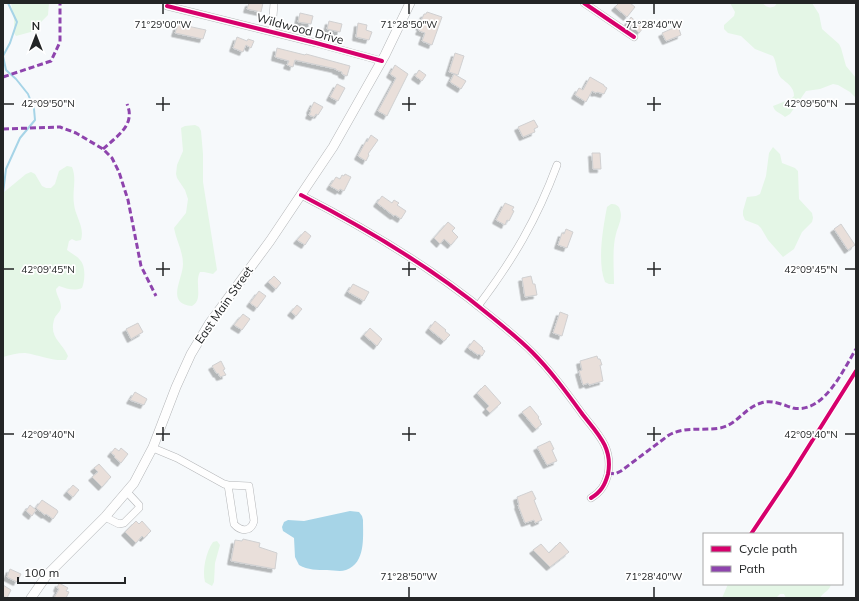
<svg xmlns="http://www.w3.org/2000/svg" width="859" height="601" viewBox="0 0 859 601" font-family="Mulish,sans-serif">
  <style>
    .green { fill: #e4f6e6 }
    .water { fill: #a6d4e7 }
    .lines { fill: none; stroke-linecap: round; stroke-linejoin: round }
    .stream { stroke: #a6d4e7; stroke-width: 2 }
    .building { fill: #e9dfda; stroke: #d0d0d1; filter: url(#shadow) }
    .minor-casing { stroke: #b4b6b8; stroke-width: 8 }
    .major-casing { stroke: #b4b6b8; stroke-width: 10 }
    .minor { stroke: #fefefe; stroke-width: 7 }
    .major { stroke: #fefefe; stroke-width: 9 }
    .quiet { stroke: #8e44ad; stroke-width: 3; stroke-dasharray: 6 3; stroke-linecap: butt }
    .cycleway-casing { stroke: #fff; stroke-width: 6 }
    .cycleway { stroke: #d6006c; stroke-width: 4 }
    .ticks { fill: none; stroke: #232526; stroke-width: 1.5 }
    .labels { text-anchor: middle; stroke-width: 3.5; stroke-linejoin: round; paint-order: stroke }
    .street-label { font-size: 12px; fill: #232526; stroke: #fff }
    .ticks-label { font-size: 10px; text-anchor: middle; fill: #232526; stroke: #fff; stroke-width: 3.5; stroke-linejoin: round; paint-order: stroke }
  </style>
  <defs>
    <filter id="shadow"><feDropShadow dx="-3.5" dy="3.5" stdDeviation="0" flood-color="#0004"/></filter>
  </defs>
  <rect width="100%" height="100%" fill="#f6f9fb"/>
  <!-- green -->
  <g class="green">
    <path d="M 11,3 L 49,3 L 48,15 L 41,22 L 38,30 L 16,36 L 14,33 L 14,19 Z"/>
    <path d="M 730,3 L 762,3 C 767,7 769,9 775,6 L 777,3 L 812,3 L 819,14 L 822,29 L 839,44 L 841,48 L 846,66 L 856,78 L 856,98 L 850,92 L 838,85 L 833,84 L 820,89 L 806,91 L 790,114 L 785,117 C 780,112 775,113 773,106 L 791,99 L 794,96 C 794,87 787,83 781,78 C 776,72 777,62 773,56 L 755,49 L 741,36 L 728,33 L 724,29 L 724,25 L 734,16 L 735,12 Z"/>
    <path d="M 195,125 L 199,127 L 201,131 L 203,154 L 203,182 L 217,270 L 213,274 L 204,272 L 200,272 C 194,282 204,300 192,306 C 165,304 183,279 183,264 C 183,251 176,240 174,228 L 186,213 L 188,199 L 185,190 L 177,178 L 176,174 L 177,165 L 183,151 L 181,128 L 185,126 Z"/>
    <path d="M 773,147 L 780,154 L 782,163 L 795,168 L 798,171 L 799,199 L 812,213 L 813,218 L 812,222 L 802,232 L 794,249 L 783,257 L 768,240 L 761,228 L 758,225 L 745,220 L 743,215 L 743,211 L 747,197 L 756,196 L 760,194 L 766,176 L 769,153 Z"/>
    <path d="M 67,166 L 72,167 C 77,179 72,191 74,204 C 75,216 85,227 81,240 L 76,241 L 72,239 L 69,241 L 67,250 C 71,253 77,256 80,260 C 86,266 85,281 82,288 C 74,291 67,289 59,286 L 56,289 C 56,295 61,300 61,307 C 61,312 55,315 54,320 C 49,338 62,342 68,356 L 66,360 C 50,361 40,355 25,353 C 17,353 10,355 3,357 L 3,193 L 26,174 L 31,172 L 35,174 L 42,186 L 46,188 L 51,188 L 55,184 L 59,171 Z"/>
    <path d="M 611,204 C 615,204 619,205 620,210 C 623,218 618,226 616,234 C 612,247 614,270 614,284 L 609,284 L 605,282 C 597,262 603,228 607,207 Z"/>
    <path d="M 217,541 L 220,545 L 215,563 L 214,582 L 212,586 L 205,582 C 202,570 206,552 213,542 Z"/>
    <path d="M 728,584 L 831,584 C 830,591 823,592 820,598 L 786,598 L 784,594 L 780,594 L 776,598 L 722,598 Z"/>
  </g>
  <!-- water -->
  <path class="water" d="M 350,511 L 359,512 L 362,516 L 363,520 C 363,537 366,563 346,570 C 340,572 333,570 327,570 C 317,570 308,570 299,565 L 295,557 L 294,538 L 283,531 L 282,527 L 284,522 L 288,520 L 304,521 Z"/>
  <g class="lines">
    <!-- stream -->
    <path class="stream" d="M 3,193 L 6,169 L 20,138 L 35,120 L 34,109 L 28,94 L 16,79 L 6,70 L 3,56 L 10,43 L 17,22 L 8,3"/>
  </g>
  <!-- building -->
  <g class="building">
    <path d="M 249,3 L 263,3 L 261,12 L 247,9 Z"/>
    <path d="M 619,3 L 630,3 L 635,7 L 627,17 L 615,7 Z"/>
    <path d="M 427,12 L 442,17 L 432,45 L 422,41 L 425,33 L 419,31 L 421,27 L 419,26 L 424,14 L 426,14 Z"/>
    <path d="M 300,13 L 313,16 L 311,24 L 298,22 Z"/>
    <path d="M 631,17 L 643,28 L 639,33 L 628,22 Z"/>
    <path d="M 329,21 L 342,24 L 340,32 L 327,29 Z"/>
    <path d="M 358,23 L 367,25 L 366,30 L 372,32 L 369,40 L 356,37 Z"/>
    <path d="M 178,24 L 206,30 L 203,39 L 175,33 Z"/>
    <path d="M 678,26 L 681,35 L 666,41 L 662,33 Z"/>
    <path d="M 237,37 L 247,41 L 248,39 L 254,41 L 251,48 L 246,45 L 243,52 L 233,48 Z"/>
    <path d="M 277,48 L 305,55 L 306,54 L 350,66 L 347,76 L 342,74 L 342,72 L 336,70 L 336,69 L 295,60 L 293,67 L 287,65 L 289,61 L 275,57 Z"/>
    <path d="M 455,53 L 464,56 L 458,75 L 449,72 Z"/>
    <path d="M 395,65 L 408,74 L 387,116 L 378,111 L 396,78 L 390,74 Z"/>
    <path d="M 419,70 L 426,75 L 422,81 L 415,76 Z"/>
    <path d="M 454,74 L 466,81 L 461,89 L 450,82 Z"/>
    <path d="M 590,77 L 604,85 L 604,86 L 607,88 L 604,94 L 597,92 L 596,93 L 592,91 L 586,102 L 575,95 L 579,88 L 583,90 Z"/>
    <path d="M 337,84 L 345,88 L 338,101 L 330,97 Z"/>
    <path d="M 314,102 L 323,107 L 318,115 L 316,114 L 314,117 L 309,115 L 311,111 L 310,110 Z"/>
    <path d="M 534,120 L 538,127 L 534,129 L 535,132 L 523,137 L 518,127 Z"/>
    <path d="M 371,135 L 378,140 L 368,154 L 369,155 L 366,161 L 358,156 L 366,141 L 367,142 Z"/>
    <path d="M 592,153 L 600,153 L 601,169 L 593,169 Z"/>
    <path d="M 345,174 L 351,177 L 344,191 L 340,189 L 339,191 L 330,186 L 336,177 L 340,179 L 342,175 L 344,176 Z"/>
    <path d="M 382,196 L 392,203 L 394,200 L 399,203 L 397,205 L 406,211 L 401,219 L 395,215 L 394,216 L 377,203 Z"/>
    <path d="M 505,203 L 514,207 L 512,210 L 514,211 L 509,221 L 507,220 L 505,225 L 496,220 Z"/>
    <path d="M 448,222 L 455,228 L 452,231 L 458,237 L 451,245 L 444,239 L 440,244 L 434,238 Z"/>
    <path d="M 841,224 L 855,245 L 848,250 L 834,229 Z"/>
    <path d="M 566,229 L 573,232 L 567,248 L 558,245 L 562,233 L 564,234 Z"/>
    <path d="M 305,231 L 311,236 L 305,245 L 297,240 Z"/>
    <path d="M 274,276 L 281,283 L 276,289 L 268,282 Z"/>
    <path d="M 531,276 L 533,284 L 535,284 L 537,295 L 525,297 L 522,278 Z"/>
    <path d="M 353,284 L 369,292 L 364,301 L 348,292 Z"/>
    <path d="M 259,291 L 266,296 L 257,308 L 250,303 Z"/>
    <path d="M 297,305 L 302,309 L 296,316 L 291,312 Z"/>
    <path d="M 560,312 L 568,315 L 562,336 L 553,333 Z"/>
    <path d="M 243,314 L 250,319 L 242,330 L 234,325 Z"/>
    <path d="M 435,321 L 446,330 L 445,331 L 450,335 L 444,341 L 429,329 Z"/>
    <path d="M 138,323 L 143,332 L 131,339 L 126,329 Z"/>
    <path d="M 370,328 L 382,339 L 377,346 L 364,335 Z"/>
    <path d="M 474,340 L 483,348 L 482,349 L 485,351 L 482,356 L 479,354 L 478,355 L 468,348 Z"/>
    <path d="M 597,356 L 598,359 L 600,359 L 602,365 L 600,365 L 603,381 L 589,385 L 588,383 L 583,385 L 579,371 L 582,370 L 580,361 Z"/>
    <path d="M 221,361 L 225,369 L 223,370 L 226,375 L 220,377 L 218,373 L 217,374 L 212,366 Z"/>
    <path d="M 485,385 L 501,403 L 490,413 L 486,409 L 489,406 L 477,393 Z"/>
    <path d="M 135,392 L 147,399 L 144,405 L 130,400 Z"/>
    <path d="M 530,406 L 539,417 L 538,418 L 541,422 L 540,423 L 542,424 L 536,429 L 522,412 Z"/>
    <path d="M 550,441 L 554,449 L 552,450 L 557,461 L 547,465 L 537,447 Z"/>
    <path d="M 115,448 L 119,451 L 121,448 L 128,454 L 121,463 L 114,457 L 115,456 L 111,453 Z"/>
    <path d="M 99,464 L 111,477 L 102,487 L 92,477 L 98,472 L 94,468 Z"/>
    <path d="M 73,485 L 79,490 L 73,497 L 67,492 Z"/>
    <path d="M 532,491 L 536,499 L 534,500 L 542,520 L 535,523 L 534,520 L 525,523 L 518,505 L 519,505 L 517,497 Z"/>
    <path d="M 42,500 L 57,510 L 58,512 L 53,519 L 46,514 L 45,515 L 36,508 Z"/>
    <path d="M 30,505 L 36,510 L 32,516 L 26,511 Z"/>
    <path d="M 136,521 L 139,524 L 142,521 L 151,531 L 144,538 L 142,536 L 136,543 L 125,532 Z"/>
    <path d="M 243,539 L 260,543 L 259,547 L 277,553 L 275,569 L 231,561 L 235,540 L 242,541 Z"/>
    <path d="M 560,542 L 569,552 L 550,567 L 533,550 L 541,544 L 549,553 Z"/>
    <path d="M 10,569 L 21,574 L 17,582 L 7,577 Z"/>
    <path d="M 59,583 L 68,588 L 66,591 L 69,592 L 66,598 L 54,598 L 59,589 L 57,588 Z"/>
    <path d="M 3,585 L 11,590 L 7,598 L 3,596 Z"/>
  </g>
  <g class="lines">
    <!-- minor casing -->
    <g class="minor-casing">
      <g id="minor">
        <path d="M 584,3 L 634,37"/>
        <path d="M 167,6 L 316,43 L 382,61"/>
        <path d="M 272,31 L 274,3"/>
        <path d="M 301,195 C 367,229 430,266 488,314 C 503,326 518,338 532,352 C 551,371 567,393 583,415 C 598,434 613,448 608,474 C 605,485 601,492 591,498"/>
        <path d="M 478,306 C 513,260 537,219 557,165"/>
        <path d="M 153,448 L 177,458 L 224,484 L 228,485 L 234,524 C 241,532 251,532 254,521 L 249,486 L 228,485"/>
        <path d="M 105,517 L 119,524 L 124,523 L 139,508 L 139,505 L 127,492"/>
      </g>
    </g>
    <!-- major casing -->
    <g class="major-casing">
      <path id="major" d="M 31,598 L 47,575 L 105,517 L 134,483 L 153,447 L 176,387 L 191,354 L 209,324 L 270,241 L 333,147 L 385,55 L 410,3"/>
    </g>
    <!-- minor -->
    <use href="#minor" class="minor"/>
    <!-- major -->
    <use href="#major" class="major"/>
    <!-- quiet -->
    <g class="quiet">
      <path d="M 3,77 L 51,61 L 60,42 L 60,3"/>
      <path d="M 3,129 L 60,127 L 76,133 L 103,149 L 112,158 L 119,172 L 128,200 L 141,266 L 156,296"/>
      <path d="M 103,149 C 117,136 136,125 127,104"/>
      <path d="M 608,473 L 615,474 L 621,471 L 669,435 C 686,426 702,431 720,428 C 737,425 744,408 761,403 C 772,399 783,405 793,408 C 824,414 843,370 856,349"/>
    </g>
    <!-- cycleway casing -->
    <g class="cycleway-casing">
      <g id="cycleway">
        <path d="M 584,3 L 634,37"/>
        <path d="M 167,6 L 316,43 L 382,61"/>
        <path d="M 301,195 C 367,229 430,266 488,314 C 503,326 518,338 532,352 C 551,371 567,393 583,415 C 598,434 613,448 608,474 C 605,485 601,492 591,498"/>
        <path d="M 751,534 L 790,476 L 856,371"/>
      </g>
    </g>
    <!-- cycleway -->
    <use href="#cycleway" class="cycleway"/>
  </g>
  <!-- ticks -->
  <path class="ticks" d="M 163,4 L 163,14M 409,4 L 409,14M 654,4 L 654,14M 163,97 L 163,111M 409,97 L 409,111M 654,97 L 654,111M 4,104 L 14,104M 156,104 L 170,104M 402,104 L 416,104M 647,104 L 661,104M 845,104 L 855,104M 163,262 L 163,276M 409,262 L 409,276M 654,262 L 654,276M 4,269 L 14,269M 156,269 L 170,269M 402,269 L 416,269M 647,269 L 661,269M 845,269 L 855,269M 163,427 L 163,441M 409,427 L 409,441M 654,427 L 654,441M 4,434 L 14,434M 156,434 L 170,434M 402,434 L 416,434M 647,434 L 661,434M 845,434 L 855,434M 409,587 L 409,597M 654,587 L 654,597"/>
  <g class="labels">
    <!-- street labels -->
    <g class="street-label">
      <text transform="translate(300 29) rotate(15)" y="4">Wildwood Drive</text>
      <text transform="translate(224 305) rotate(-55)" y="4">East Main Street</text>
    </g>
  </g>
  <g class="ticks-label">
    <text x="163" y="28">71°29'00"W</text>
    <text x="409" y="28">71°28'50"W</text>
    <text x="654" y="28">71°28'40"W</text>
    <text x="48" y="107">42°09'50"N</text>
    <text x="811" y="107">42°09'50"N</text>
    <text x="48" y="273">42°09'45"N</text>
    <text x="811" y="273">42°09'45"N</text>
    <text x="48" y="438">42°09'40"N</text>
    <text x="811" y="438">42°09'40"N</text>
    <text x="409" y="580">71°28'50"W</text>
    <text x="654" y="580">71°28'40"W</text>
  </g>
  <!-- border -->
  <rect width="859" height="601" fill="none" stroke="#232526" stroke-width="8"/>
  <!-- legend -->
  <rect x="703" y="533" width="140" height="52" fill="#ffffff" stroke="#a7a8a8"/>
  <rect x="711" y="546" width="20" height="6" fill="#d6006c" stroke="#a7a8a8"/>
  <text x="739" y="553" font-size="12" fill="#232526">Cycle path</text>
  <rect x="711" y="566" width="20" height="6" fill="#8e44ad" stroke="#a7a8a8"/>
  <text x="739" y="573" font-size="12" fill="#232526">Path</text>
  <!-- north arrow -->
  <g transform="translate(36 36)" stroke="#ffffff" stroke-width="3" paint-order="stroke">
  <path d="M0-3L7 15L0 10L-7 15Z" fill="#232526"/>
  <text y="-6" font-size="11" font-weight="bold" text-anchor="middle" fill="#232526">N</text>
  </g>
  <!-- scale -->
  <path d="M18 577v6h107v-6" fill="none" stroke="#232526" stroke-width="2"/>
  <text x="24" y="577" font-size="12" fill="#232526" stroke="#ffffff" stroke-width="3" paint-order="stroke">100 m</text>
</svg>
